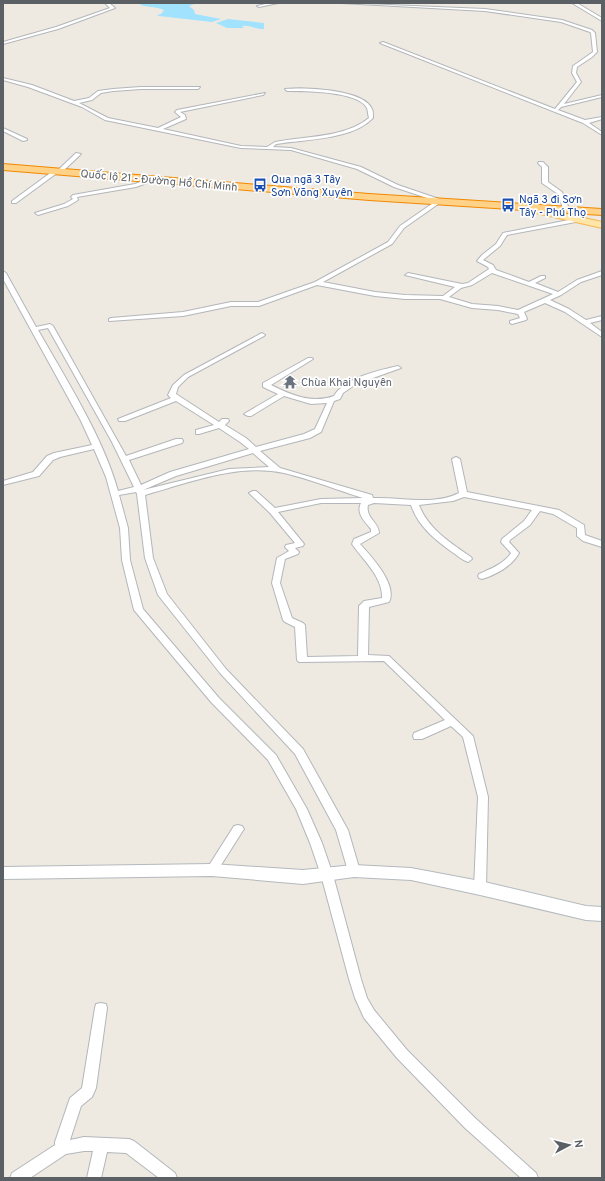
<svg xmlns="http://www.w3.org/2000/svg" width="605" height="1181" viewBox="0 0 605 1181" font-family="Overpass,sans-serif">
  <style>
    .water { fill: #a1e2ff }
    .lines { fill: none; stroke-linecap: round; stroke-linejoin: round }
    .street-casing { stroke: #b3b6ba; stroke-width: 2 }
    .secondary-casing { stroke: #b4b9bd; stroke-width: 2 }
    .primary-casing { stroke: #f7b552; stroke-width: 2 }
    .highway-casing { stroke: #f08800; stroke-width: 2 }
    .street { fill: #fff; fill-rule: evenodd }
    .secondary { fill: #fff; fill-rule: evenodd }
    .primary { fill: #ffe6a6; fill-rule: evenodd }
    .highway { fill: #ffd288; fill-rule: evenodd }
    .labels { text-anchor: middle; stroke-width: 3.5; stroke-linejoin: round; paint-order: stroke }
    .far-transit-label { font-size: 11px; fill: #164399; stroke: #fff; text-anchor: start }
    .far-street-label { font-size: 11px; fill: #5b6064; stroke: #fff }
    .far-worship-label { font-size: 11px; fill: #5b616d; stroke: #fff; text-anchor: start }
  </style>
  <rect width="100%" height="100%" fill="#eeeae2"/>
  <!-- water -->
  <g class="water">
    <path d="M 137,3 L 197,3 L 189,6 L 194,10 L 195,14 L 221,19 L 212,22 L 159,16 L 157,15 L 161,14 L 164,10 C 155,6 145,8 137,3 Z"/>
    <path d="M 228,19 L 264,23 L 264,29 C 257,30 251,25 242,26 L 244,28 L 227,28 L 216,23 Z"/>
  </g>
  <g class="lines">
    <!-- street casing -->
    <g class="street-casing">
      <g id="street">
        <path d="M 105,3 L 109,3 L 115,8 L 58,29 L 3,44 L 3,42 L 56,27 L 110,8 Z"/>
        <path d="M 270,3 L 278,3 L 259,7 L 257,6 Z"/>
        <path d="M 341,3 L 485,9 L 562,20 L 592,30 L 595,33 L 597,52 L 592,57 L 577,67 L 576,73 L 581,82 L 564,104 L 602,95 L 602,97 L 561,107 L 558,110 L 585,120 L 602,117 L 602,119 L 589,123 L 602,132 L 602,135 L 583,123 L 380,43 L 383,42 L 555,109 L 577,82 L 572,73 L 573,66 L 593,52 L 591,33 L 590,32 L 561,22 L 485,11 Z"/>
        <path d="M 572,3 L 577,3 L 602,18 L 602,21 Z"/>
        <path d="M 3,78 L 32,85 L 74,101 L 89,98 L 98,91 L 113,89 L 141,87 L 200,87 L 198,89 L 141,89 L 113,91 L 101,93 L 92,100 L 79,103 L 108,118 L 158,128 L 181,117 L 175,112 L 177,110 L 265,93 L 263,95 L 180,112 L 185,115 L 186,119 L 163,129 L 241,146 L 267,147 L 275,142 C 306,136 344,138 369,118 C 368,115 368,111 367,108 C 358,91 305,91 287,91 L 285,89 C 304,87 364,89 372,109 C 373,111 373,115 373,118 C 352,140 306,139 276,144 L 273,147 L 291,148 L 361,167 L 398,185 L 448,202 L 445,204 L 441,202 L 404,228 L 392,244 L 323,282 L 375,292 L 405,295 L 443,296 L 455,287 L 405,275 L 408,273 L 462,284 L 468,283 L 489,269 L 488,267 L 477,261 L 482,255 L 496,244 L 503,233 L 579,218 L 581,219 L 581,221 L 507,235 L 500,246 L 483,260 L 493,265 L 496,270 L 529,282 L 541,276 L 545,276 L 545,278 L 535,283 L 558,292 L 577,280 L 602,271 L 602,275 L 581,282 L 561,295 L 550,300 L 569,309 L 586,320 L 602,316 L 602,320 L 590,323 L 602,332 L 602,337 L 565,312 L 545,303 L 524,312 L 527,319 L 526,320 L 512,324 L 510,323 L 510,321 L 520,318 L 518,314 L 498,310 L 472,308 L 440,299 L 405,299 L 375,296 L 317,285 L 259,306 L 231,306 L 183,316 L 109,321 L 109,319 L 111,318 L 183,312 L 231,302 L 258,302 L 315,282 L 388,242 L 400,226 L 436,201 L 394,187 L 357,169 L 291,150 L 241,148 L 105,120 L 82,107 L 28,87 L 3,80 ZM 492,273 L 553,294 L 518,310 L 498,306 L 472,304 L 449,297 L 461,288 L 472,285 Z"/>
        <path d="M 3,128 L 27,139 L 27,140 L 23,141 L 3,131 Z"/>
        <path d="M 76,153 L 81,154 L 61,173 L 57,173 L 16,203 L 12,203 L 12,201 L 53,171 L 57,171 Z"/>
        <path d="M 539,162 L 543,162 L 548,167 L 548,182 L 562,192 L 570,211 L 569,212 L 564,211 L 558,194 L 542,183 L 542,167 L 538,163 Z"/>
        <path d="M 150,178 L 152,179 L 152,181 L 136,187 L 77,197 L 78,200 L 68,206 L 38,215 L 35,213 L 64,204 L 73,199 L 71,197 L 73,195 L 135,184 Z"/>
        <path d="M 3,271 L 6,273 L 36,327 L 50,324 L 53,326 L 126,456 L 176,439 L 182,439 L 183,441 L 182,443 L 129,460 L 141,485 L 170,472 L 249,449 L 240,442 L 219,428 L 199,434 L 196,434 L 196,430 L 214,425 L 176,401 L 125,421 L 119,421 L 118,419 L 171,398 L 168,395 L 173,385 L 184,375 L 262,333 L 265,335 L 264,336 L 188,377 L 178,387 L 176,394 L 219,422 L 222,419 L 228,419 L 229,421 L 225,425 L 246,438 L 256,447 L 304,434 L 315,429 L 327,403 L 311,404 L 284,396 L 251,416 L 248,416 L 244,414 L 278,394 L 263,387 L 263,383 L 308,358 L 312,358 L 313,359 L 271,385 C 291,395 312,404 334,396 C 344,378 380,370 398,366 L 401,368 L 356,384 L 343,393 L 340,399 L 334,401 L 321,432 L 310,438 L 260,451 L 280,468 L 372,495 L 373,498 C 400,497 433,506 459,493 L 452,459 L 456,457 L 460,459 L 467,492 L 559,510 L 584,525 L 585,535 L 602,541 L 602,547 L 583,541 L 577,536 L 577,528 L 553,514 L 540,511 L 530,525 L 510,540 L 509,542 L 519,553 C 512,566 496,575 482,579 L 479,578 L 478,576 L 479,574 C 490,569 504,564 511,553 L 501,542 L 502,539 L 524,521 L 532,510 L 464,497 L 453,501 L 419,505 C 428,529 451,543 471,557 L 472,559 L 468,562 C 462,560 457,555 452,552 C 434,539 418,526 411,505 L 374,503 L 368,505 C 365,518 379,522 379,533 L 360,544 C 371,556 398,585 389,602 L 369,607 L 368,655 L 389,656 L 473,736 L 488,797 L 486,888 L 484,891 L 480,893 L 476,891 L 474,888 L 478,797 L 463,737 L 451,726 L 422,739 L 414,739 L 413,736 L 414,733 L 445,720 L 384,661 L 299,662 L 297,660 L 295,627 L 285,622 L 283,620 L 272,583 L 277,558 L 289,551 L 285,547 L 286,545 L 295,543 L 270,513 L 249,493 L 253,491 L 256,491 L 275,508 L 321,499 L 363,498 C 337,490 310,479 284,473 C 238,463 188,483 145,495 L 153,558 L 167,594 L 226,669 L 303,749 L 348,830 L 360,871 L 358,874 L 354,875 L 350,874 L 348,871 L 336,830 L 295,754 L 220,673 L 158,595 L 145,558 L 137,494 L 136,492 L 119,495 L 128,528 L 130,560 L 143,609 L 219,698 L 276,755 L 307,809 L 322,843 L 333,875 L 361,979 L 367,998 L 374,1010 L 407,1050 L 475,1118 L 536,1173 L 538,1178 L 521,1178 L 465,1128 L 397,1058 L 364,1018 L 355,998 L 349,979 L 321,875 L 310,843 L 296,809 L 268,760 L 211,702 L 134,610 L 122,560 L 120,528 L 106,477 L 94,449 L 60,457 L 53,460 L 39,476 L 3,485 L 3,481 L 33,472 L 47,456 L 54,453 L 92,445 L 81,421 L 3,279 ZM 48,328 L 112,442 L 134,487 L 118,491 C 103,437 66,379 38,330 ZM 253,453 L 269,467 L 229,469 L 143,490 L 176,476 ZM 321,503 L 361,503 C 356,513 364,521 371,529 L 371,532 L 354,539 L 352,544 C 363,560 383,577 382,598 L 364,601 L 359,606 L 358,656 L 307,657 L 305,625 L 303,623 L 292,618 L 280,583 L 285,559 L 298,554 L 299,552 L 295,548 L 303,546 L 304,544 L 278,512 Z"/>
        <path d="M 238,825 L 242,826 L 244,829 L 242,832 L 216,873 L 212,874 L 208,873 L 206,870 L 208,867 L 234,826 Z"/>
        <path d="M 101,1003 L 106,1004 L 107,1008 L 96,1088 L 92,1097 L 81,1106 L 70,1140 L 84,1137 L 129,1139 L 134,1141 L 175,1173 L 177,1178 L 159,1178 L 126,1153 L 107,1152 L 101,1178 L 87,1178 L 93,1151 L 84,1151 L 66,1154 L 30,1178 L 10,1178 L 12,1173 L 55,1145 L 55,1142 L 70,1098 L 82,1088 L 95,1008 L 96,1004 Z"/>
      </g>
    </g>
    <!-- secondary casing -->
    <g class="secondary-casing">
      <path id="secondary" d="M 212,864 L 303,870 L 354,865 L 411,868 L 480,881 L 586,906 L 602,907 L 602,921 L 586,920 L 480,895 L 411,880 L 354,877 L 303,884 L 212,876 L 3,879 L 3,867 Z"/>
    </g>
    <!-- primary casing -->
    <g class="primary-casing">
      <path id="primary" d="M 526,205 L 602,222 L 602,228 L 523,210 L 522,208 Z"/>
    </g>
    <!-- highway casing -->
    <g class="highway-casing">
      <path id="highway" d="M 3,164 L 369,194 L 602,209 L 602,215 L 369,200 L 3,170 Z"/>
    </g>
    <!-- street -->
    <use href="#street" class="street"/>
    <!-- secondary -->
    <use href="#secondary" class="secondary"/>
    <!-- primary -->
    <use href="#primary" class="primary"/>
    <!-- highway -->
    <use href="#highway" class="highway"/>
  </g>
  <!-- icons -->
  <defs>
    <g id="bus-bare" transform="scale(1.08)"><path d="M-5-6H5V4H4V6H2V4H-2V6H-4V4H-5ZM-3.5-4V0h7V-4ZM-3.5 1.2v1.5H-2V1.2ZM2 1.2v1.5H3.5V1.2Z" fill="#1a4fb4" stroke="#fff" stroke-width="2.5" paint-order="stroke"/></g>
    <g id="temple-bare" transform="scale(1.08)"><path d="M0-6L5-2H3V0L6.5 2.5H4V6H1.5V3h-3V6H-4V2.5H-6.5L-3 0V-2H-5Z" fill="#6b7280" stroke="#fff" stroke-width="2.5" paint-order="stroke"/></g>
  </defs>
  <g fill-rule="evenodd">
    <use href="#bus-bare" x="260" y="185"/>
    <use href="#bus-bare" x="508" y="205"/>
    <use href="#temple-bare" x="290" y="382"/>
  </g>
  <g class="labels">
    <!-- far-transit labels -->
    <g class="far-transit-label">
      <text x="271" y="183">Qua ngã 3 Tây<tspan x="271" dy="13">Sơn Võng Xuyên</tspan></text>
      <text x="519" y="203">Ngã 3 đi Sơn<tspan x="519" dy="13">Tây - Phú Thọ</tspan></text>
    </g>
    <!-- far-street labels -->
    <g class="far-street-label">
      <text transform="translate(159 180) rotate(5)" y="4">Quốc lộ 21 - Đường Hồ Chí Minh</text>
    </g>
    <!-- far-worship labels -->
    <g class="far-worship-label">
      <text x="301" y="386">Chùa Khai Nguyên</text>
    </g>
  </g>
  <!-- border -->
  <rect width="605" height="1181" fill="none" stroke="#5b6064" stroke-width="8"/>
  <!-- north arrow -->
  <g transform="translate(569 1145) rotate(83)" stroke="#ffffff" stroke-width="3" paint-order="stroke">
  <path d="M0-3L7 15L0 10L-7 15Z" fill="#5b6064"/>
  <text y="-6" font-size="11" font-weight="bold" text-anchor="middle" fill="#5b6064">N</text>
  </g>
</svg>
